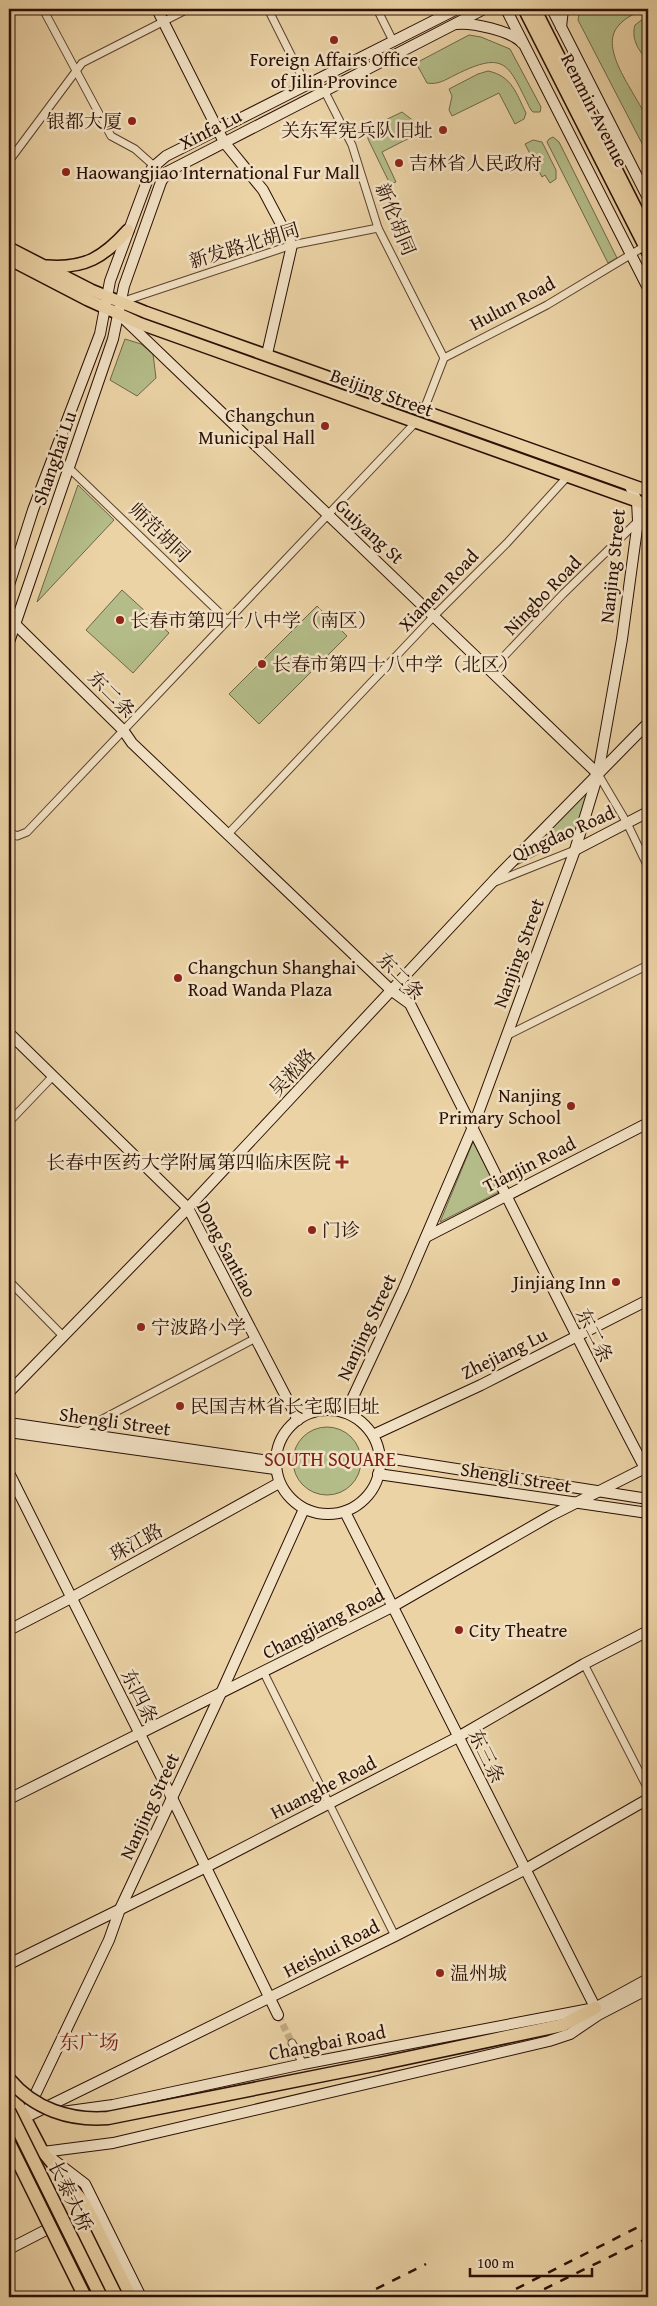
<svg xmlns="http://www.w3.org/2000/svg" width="657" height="2306" viewBox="0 0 657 2306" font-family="'Gentium Book Plus','Noto Serif SC',serif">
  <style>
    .green { fill: #b4bd89; stroke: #6f6647 }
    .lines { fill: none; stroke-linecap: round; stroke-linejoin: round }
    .street-tunnel { stroke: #c4ac86; stroke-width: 7; stroke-dasharray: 7 3.5; stroke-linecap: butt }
    .street-casing { stroke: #5a402d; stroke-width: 9 }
    .secondary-casing { stroke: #2a0f05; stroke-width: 12 }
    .primary-casing { stroke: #2a0f05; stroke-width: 14 }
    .highway-casing { stroke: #2a0f05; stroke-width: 15 }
    .street { stroke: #f2e2c5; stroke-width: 7 }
    .secondary { stroke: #f2e2c5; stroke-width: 10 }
    .primary { stroke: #ebd3a6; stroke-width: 11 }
    .highway { stroke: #ebd3a6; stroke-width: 12 }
    .rail { stroke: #2a0f05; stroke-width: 2.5; stroke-dasharray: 9 9; stroke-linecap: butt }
    .highway-bridge-casing { stroke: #2a0f05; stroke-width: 15; stroke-linecap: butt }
    .highway-bridge { stroke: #ebd3a6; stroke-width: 12 }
    .poi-dot { fill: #8f2418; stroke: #f2e2c5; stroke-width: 2 }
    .labels { text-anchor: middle; stroke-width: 5; stroke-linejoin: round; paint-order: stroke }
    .poi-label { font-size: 19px; fill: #2a0f05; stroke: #f2e2c5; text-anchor: start }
    .street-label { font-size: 19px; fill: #2a0f05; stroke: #f2e2c5 }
    .neighbourhood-label { font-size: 20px; fill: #7a1f14; stroke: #f2e2c5 }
  </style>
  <rect width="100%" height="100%" fill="#ebd3a6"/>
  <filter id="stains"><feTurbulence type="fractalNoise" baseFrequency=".004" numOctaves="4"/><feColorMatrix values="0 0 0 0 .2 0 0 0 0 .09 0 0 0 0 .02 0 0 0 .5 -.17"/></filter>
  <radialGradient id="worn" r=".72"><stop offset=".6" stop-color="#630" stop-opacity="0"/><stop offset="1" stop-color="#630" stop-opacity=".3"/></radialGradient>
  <!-- green -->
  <g class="green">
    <path d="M 580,9 L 645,9 C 636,13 626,17 619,25 C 596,49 639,96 647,120 C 651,129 648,144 648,155 L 578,20 Z"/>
    <path d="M 648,15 L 648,60 C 638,51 631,38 635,25 Z"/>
    <path d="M 469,35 L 481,37 L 510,49 L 541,107 L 540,112 L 533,112 L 531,110 C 508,65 507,49 455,75 C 445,80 438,85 427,83 L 416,63 Z"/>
    <path d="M 488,71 C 512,76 516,93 526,113 L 524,119 L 515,124 L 499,93 L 452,116 L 449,110 L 452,96 L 449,89 L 478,74 Z"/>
    <path d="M 402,112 L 415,122 L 422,123 L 425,130 L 382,152 L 396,182 L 393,183 L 389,182 L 368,139 L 368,134 L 375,125 Z"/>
    <path d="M 553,137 L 559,142 L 617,258 L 608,263 L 547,142 L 549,139 Z"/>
    <path d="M 533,140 L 542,142 L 556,170 L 556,179 L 550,183 L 545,175 L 542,177 L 525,144 Z"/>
    <path d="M 125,339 L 141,344 L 153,354 L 156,378 L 137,396 L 110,380 Z"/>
    <path d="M 78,485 L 114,520 L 37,602 Z"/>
    <path d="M 122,590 L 169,633 L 133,673 L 86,630 Z"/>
    <path d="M 317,606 L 347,636 L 259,724 L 229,694 Z"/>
    <path d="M 595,778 L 577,834 L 513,867 Z"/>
    <path d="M 473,1142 L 499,1192 L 440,1222 Z"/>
    <circle cx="327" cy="1461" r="34"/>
  </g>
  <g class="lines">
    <!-- street-tunnel -->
    <path class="street-tunnel" d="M 278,2015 L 292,2043"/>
    <!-- street casing -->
    <g class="street-casing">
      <g id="street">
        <path d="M 43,9 L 111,136 L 135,149 L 154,166"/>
        <path d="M 268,9 L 306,85"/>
        <path d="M 377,9 L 393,41"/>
        <path d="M 324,90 L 352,145 L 378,228 L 444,358"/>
        <path d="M 9,161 L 82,63 L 188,9"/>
        <path d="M 121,302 L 292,245 L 378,228"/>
        <path d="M 423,412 L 444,358 L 547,305 L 645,246"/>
        <path d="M 69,468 L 227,620"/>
        <path d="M 491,670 L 563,594 L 638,521"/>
        <path d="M 598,774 L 627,823 L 648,867"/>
        <path d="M 9,832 L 17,836 L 27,832 L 415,423"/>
        <path d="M 228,834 L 434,616 L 507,543 L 567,477"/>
        <path d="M 495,882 L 575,850"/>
        <path d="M 506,1036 L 648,965"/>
        <path d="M 9,1122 L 53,1076"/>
        <path d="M 9,1281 L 63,1336"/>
        <path d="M 76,1433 L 254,1339"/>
        <path d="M 584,1664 L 648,1789"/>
        <path d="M 264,1673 L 395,1936"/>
        <path d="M 292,2043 L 303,2064"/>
      </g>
    </g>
    <!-- secondary casing -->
    <g class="secondary-casing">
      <g id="secondary">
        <path d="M 157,9 L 224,142 L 263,190 L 292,245 L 267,354"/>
        <path d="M 506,9 L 648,288"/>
        <path d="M 552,9 L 648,198"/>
        <path d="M 456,24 C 471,22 512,31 522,43"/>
        <path d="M 561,27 L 563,9"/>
        <path d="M 121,316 L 598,774"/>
        <path d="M 9,585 L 33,510 L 100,334 L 110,281 L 152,168 L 166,156 L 457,9"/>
        <path d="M 15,624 L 123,730 L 132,743 L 392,991 L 410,1004 C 490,1161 566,1319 648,1474"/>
        <path d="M 9,642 L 113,339 L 124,286 L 161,182 L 167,172 L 484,9"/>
        <path d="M 575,850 L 648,812"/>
        <path d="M 9,1033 L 188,1208 L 298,1420"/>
        <path d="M 426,1237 L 648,1123"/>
        <path d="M 9,1392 L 188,1208 L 498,876 L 648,723"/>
        <circle cx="328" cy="1462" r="52"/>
        <path d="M 346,1412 L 403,1290 L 473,1127 L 575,850 L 598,774 L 622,639 L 638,521 L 637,501 L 629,484"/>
        <path d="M 9,1423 L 276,1462"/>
        <path d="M 9,1432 L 275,1469"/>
        <path d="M 373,1435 L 481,1385 L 648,1300"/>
        <path d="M 380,1457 L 648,1499"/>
        <path d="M 9,1473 L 172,1798 L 278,2015"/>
        <path d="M 378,1474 L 648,1513"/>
        <path d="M 345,1512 L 598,2013"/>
        <path d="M 9,1630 L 71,1598 L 279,1483"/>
        <path d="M 9,1799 L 392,1607 L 550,1516 L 645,1468"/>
        <path d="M 9,1964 L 206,1867 L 458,1737 L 584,1664 L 648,1631"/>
        <path d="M 62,2112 L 113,2105 L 303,2064 L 595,2008 L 648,1979"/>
        <path d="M 24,2118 L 395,1936 L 524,1870 L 648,1799"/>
        <path d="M 24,2118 L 109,1940 L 120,1909 L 221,1693 L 304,1509"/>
        <path d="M 43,2152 L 113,2143 L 549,2041 L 570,2034 L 598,2015 L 648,1989"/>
        <path d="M 51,2158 L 85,2184 L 141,2297"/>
        <path d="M 9,2249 L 46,2230"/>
      </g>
    </g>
    <!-- primary casing -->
    <g class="primary-casing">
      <g id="primary">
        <path d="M 524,9 L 648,253"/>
        <path d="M 535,9 L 648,232"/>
        <path d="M 9,248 L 91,290 L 145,312 L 648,491"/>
        <path d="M 9,259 L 88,300 L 141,324 L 648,505"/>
        <path d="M 47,266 C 85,269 104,257 128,230"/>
        <path d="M 9,2087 L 43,2152 L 85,2204 L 131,2297"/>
      </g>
    </g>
    <!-- highway casing -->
    <g class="highway-casing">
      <path id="highway" d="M 379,2064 L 563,2025 L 595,2008"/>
    </g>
    <!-- street -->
    <use href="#street" class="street"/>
    <!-- secondary -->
    <use href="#secondary" class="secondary"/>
    <!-- primary -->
    <use href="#primary" class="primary"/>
    <!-- highway -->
    <use href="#highway" class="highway"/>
    <!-- rail -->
    <g class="rail">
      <path d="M 360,2297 L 426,2264"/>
      <path d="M 500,2297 L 648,2222"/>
      <path d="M 528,2297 L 648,2238"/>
    </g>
    <!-- highway-bridge casing -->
    <g class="highway-bridge-casing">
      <g id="highway-bridge">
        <path d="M 9,2079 C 34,2109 70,2121 108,2118 L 379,2064"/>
        <path d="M 9,2111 L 101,2297"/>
        <path d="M 9,2143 L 85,2297"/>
      </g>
    </g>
    <!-- highway-bridge -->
    <use href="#highway-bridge" class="highway-bridge"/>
  </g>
  <!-- markers -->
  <g class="poi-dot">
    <circle cx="334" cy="40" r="5"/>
    <circle cx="132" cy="121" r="5"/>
    <circle cx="443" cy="130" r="5"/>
    <circle cx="399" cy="163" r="5"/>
    <circle cx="66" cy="172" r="5"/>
    <circle cx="325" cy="426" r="5"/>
    <circle cx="120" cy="620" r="5"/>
    <circle cx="262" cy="664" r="5"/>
    <circle cx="178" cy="978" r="5"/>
    <circle cx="571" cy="1106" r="5"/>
    <path d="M339.5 1154.5h5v5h5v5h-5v5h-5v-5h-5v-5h5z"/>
    <circle cx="312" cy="1230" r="5"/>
    <circle cx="616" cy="1282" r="5"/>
    <circle cx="141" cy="1327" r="5"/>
    <circle cx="180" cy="1406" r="5"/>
    <circle cx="459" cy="1630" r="5"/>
    <circle cx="440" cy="1973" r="5"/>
  </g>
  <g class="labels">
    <!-- poi labels -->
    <g class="poi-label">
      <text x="334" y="66" text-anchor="middle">Foreign Affairs Office<tspan x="334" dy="22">of Jilin Province</tspan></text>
      <text x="122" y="128" text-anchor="end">银都大厦</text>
      <text x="433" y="137" text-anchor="end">关东军宪兵队旧址</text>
      <text x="409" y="170">吉林省人民政府</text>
      <text x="76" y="179">Haowangjiao International Fur Mall</text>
      <text x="315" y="422" text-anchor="end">Changchun<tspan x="315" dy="22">Municipal Hall</tspan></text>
      <text x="130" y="627">长春市第四十八中学（南区）</text>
      <text x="272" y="671">长春市第四十八中学（北区）</text>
      <text x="188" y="974">Changchun Shanghai<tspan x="188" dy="22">Road Wanda Plaza</tspan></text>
      <text x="561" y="1102" text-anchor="end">Nanjing<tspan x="561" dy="22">Primary School</tspan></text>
      <text x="331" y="1169" text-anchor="end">长春中医药大学附属第四临床医院</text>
      <text x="322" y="1237">门诊</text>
      <text x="606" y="1289" text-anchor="end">Jinjiang Inn</text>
      <text x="151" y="1334">宁波路小学</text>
      <text x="190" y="1413">民国吉林省长宅邸旧址</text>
      <text x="469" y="1637">City Theatre</text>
      <text x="450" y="1980">温州城</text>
    </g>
    <!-- street labels -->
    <g class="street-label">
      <text transform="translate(595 110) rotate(63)" y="7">Renmin Avenue</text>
      <text transform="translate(210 129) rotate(-27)" y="7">Xinfa Lu</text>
      <text transform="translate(396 219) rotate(68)" y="7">新伦胡同</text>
      <text transform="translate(244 245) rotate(-17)" y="7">新发路北胡同</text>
      <text transform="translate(512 303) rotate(-28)" y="7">Hulun Road</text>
      <text transform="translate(382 392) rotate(20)" y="7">Beijing Street</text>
      <text transform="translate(54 458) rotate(-71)" y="7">Shanghai Lu</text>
      <text transform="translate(370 531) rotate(43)" y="7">Guiyang St</text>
      <text transform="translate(160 532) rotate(44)" y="7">师范胡同</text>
      <text transform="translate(612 566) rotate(-84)" y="7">Nanjing Street</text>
      <text transform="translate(438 590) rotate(-46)" y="7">Xiamen Road</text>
      <text transform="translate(542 595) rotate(-46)" y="7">Ningbo Road</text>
      <text transform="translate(112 694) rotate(45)" y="7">东二条</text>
      <text transform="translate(563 833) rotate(-24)" y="7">Qingdao Road</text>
      <text transform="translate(518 953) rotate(-70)" y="7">Nanjing Street</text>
      <text transform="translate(401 976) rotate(45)" y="7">东二条</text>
      <text transform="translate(292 1072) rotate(-47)" y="7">吴淞路</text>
      <text transform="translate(529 1164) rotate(-27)" y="7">Tianjin Road</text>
      <text transform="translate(227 1249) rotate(62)" y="7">Dong Santiao</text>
      <text transform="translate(366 1327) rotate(-65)" y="7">Nanjing Street</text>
      <text transform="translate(595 1335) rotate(63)" y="7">东二条</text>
      <text transform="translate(504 1353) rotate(-26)" y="7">Zhejiang Lu</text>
      <text transform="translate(115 1421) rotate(8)" y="7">Shengli Street</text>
      <text transform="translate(516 1477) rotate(9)" y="7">Shengli Street</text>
      <text transform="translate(136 1542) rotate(-29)" y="7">珠江路</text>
      <text transform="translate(323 1623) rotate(-27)" y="7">Changjiang Road</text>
      <text transform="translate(140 1696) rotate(63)" y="7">东四条</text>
      <text transform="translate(487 1756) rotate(64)" y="7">东三条</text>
      <text transform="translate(323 1787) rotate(-27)" y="7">Huanghe Road</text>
      <text transform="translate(149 1806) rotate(-65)" y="7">Nanjing Street</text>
      <text transform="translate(331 1948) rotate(-27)" y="7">Heishui Road</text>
      <text transform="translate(327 2042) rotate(-11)" y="7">Changbai Road</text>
      <text transform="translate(71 2196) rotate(64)" y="7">长泰大桥</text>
    </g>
    <!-- neighbourhood labels -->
    <g class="neighbourhood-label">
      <text x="330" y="1466">SOUTH SQUARE</text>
      <text x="89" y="2049">东广场</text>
    </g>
  </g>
  <!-- margin -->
  <rect width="657" height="2306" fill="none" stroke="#ebd3a6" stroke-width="30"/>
  <rect x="10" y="10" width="637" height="2286" fill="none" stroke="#2a0f05" stroke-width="2.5"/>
  <rect x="15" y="15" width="627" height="2276" fill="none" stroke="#2a0f05"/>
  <!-- scale -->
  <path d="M470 2268v8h122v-8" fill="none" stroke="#2a0f05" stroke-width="2.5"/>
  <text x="477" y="2268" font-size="15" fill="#2a0f05" stroke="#f2e2c5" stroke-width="4" paint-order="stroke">100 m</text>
  <rect width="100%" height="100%" filter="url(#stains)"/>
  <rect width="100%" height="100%" fill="url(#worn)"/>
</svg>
